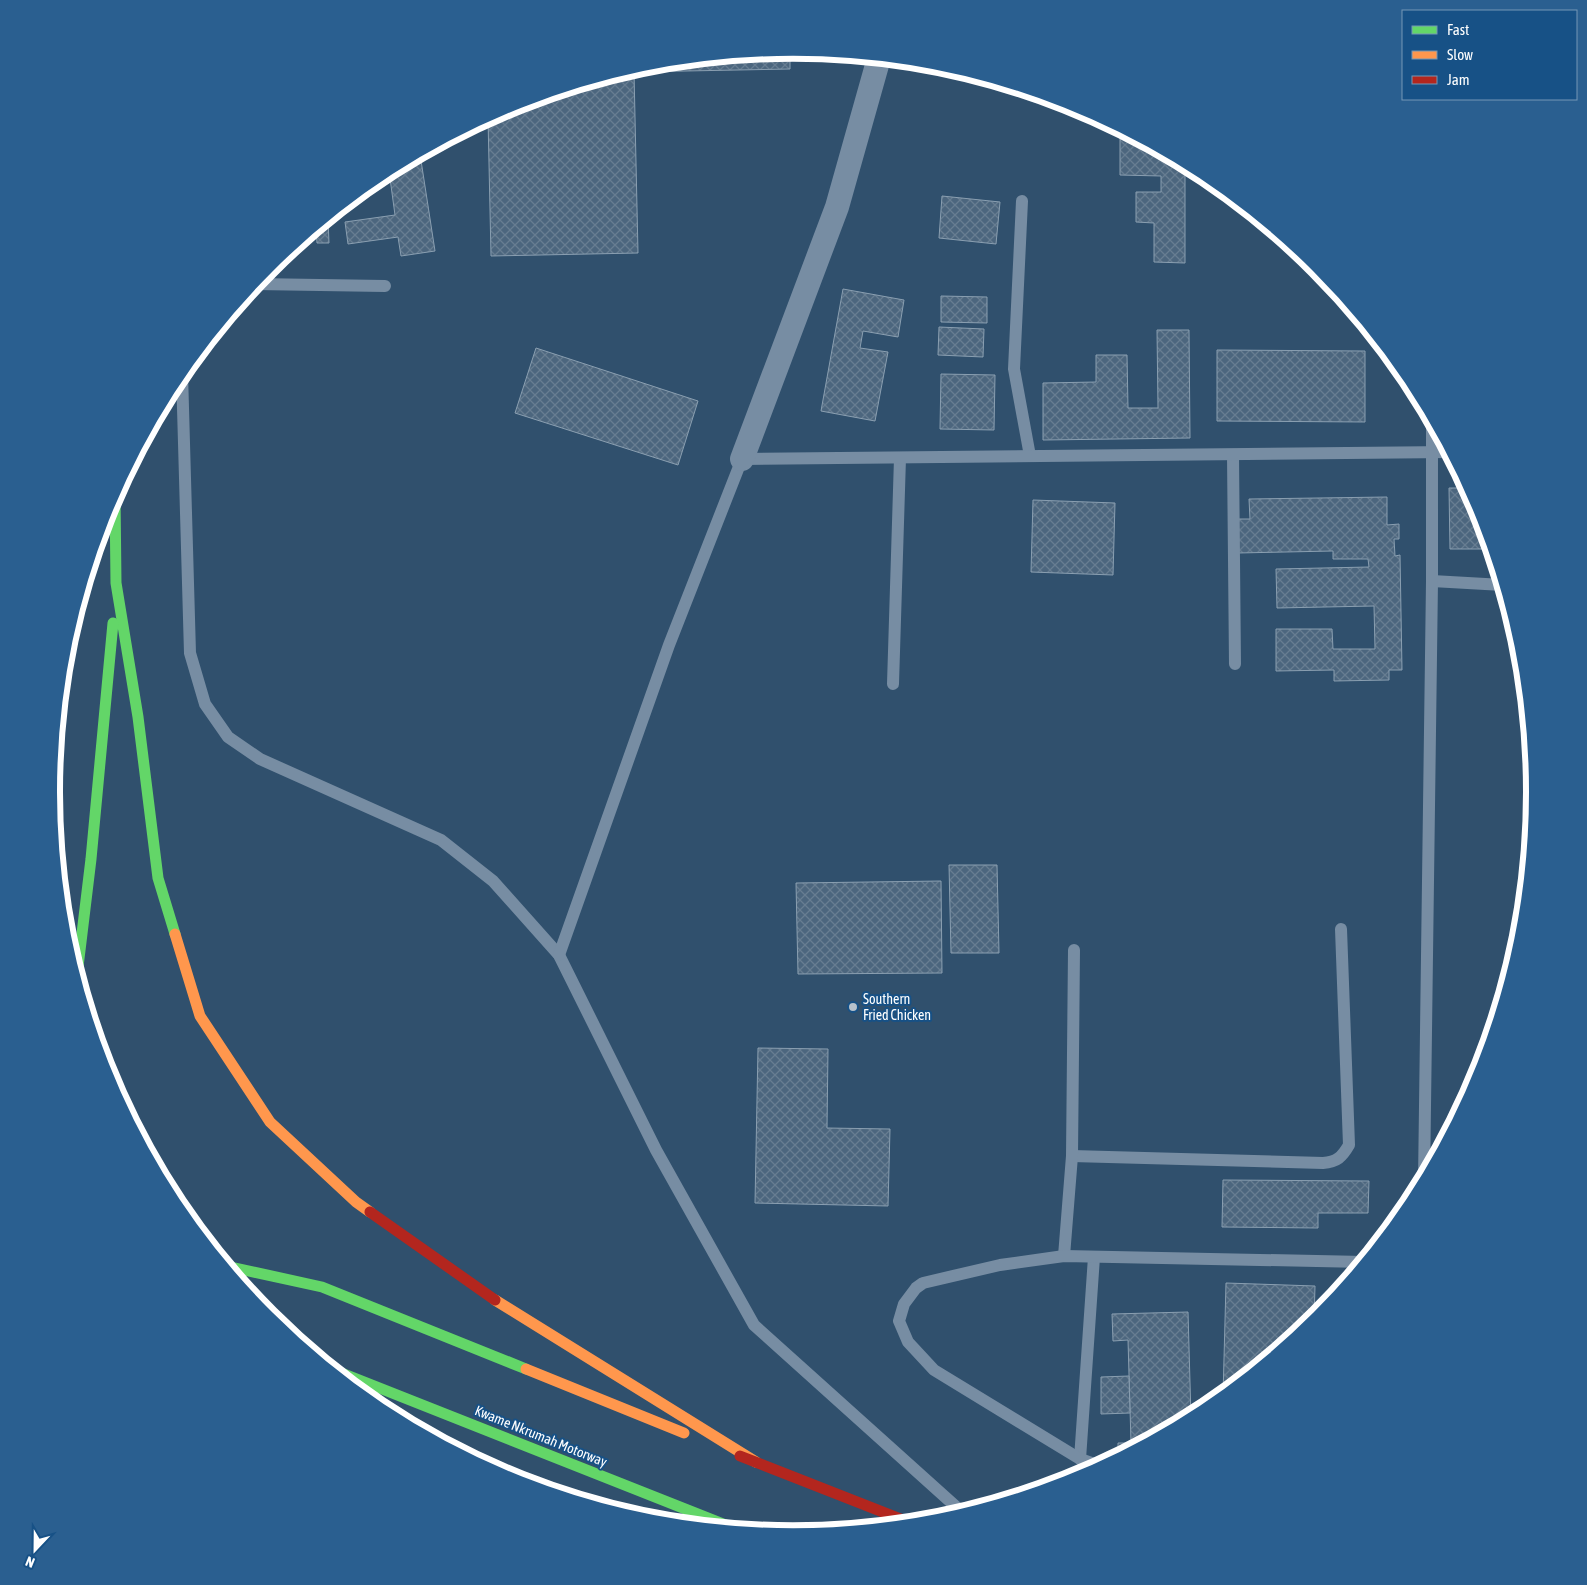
<svg xmlns="http://www.w3.org/2000/svg" width="1587" height="1585" viewBox="0 0 1587 1585" font-family="'Asap Condensed',sans-serif">
  <style>
    .building { fill: url(#building-cross-hatch); stroke: #8a9fb1 }
    .lines { fill: none; stroke-linecap: round; stroke-linejoin: round }
    .lane { stroke: #778da3; stroke-width: 12 }
    .street { stroke: #778da3; stroke-width: 24 }
    .fast { stroke: #63d668; stroke-width: 11 }
    .slow { stroke: #ff974d; stroke-width: 11 }
    .jam { stroke: #b3261e; stroke-width: 11 }
    .poi-dot { fill: #b7c2cc; stroke: #175186; stroke-width: 2 }
    .labels { text-anchor: middle; stroke-width: 4; stroke-linejoin: round; paint-order: stroke }
    .poi-label { font-size: 14px; fill: #fff; stroke: #175186; text-anchor: start }
    .street-label { font-size: 14px; fill: #fff; stroke: #175186 }
    .rim { fill: none; stroke: #fff; stroke-width: 6 }
  </style>
  <defs>
    <pattern id="building-cross-hatch" width="8" height="8" patternUnits="userSpaceOnUse" patternTransform="scale(1.25)"><rect width="8" height="8" fill="#4c667e"/><path d="M0 0l8 8M0 8l8-8" fill="none" stroke="#677d91"/></pattern>
  </defs>
  <rect width="100%" height="100%" fill="#30506d"/>
  <!-- building -->
  <g class="building">
    <path d="M 790,50 L 790,69 L 634,72 L 638,253 L 491,256 L 488,118 L 510,106 L 649,64 Z"/>
    <path d="M 1120,134 L 1128,134 L 1185,164 L 1185,263 L 1154,262 L 1154,223 L 1136,222 L 1136,192 L 1161,192 L 1161,176 L 1120,175 Z"/>
    <path d="M 420,154 L 435,251 L 401,256 L 398,237 L 348,244 L 345,222 L 395,215 L 389,171 Z"/>
    <path d="M 942,196 L 1000,202 L 996,244 L 939,238 Z"/>
    <path d="M 328,219 L 329,243 L 317,243 L 316,228 Z"/>
    <path d="M 843,289 L 904,300 L 898,337 L 863,331 L 860,348 L 888,352 L 875,421 L 821,411 Z"/>
    <path d="M 941,296 L 987,297 L 987,323 L 941,322 Z"/>
    <path d="M 939,327 L 984,329 L 983,357 L 938,355 Z"/>
    <path d="M 1157,330 L 1189,330 L 1190,438 L 1043,440 L 1043,383 L 1096,382 L 1096,355 L 1127,355 L 1128,408 L 1158,408 Z"/>
    <path d="M 536,348 L 698,401 L 678,465 L 515,413 Z"/>
    <path d="M 1217,350 L 1365,351 L 1365,422 L 1217,421 Z"/>
    <path d="M 941,374 L 995,375 L 994,430 L 940,429 Z"/>
    <path d="M 1449,488 L 1469,488 L 1480,509 L 1492,549 L 1450,549 Z"/>
    <path d="M 1387,497 L 1387,525 L 1399,524 L 1399,539 L 1394,539 L 1395,556 L 1400,555 L 1402,670 L 1389,670 L 1389,680 L 1334,681 L 1334,670 L 1276,671 L 1276,629 L 1332,629 L 1333,649 L 1375,649 L 1374,606 L 1277,608 L 1276,569 L 1369,567 L 1368,559 L 1333,559 L 1333,551 L 1238,553 L 1237,519 L 1250,519 L 1249,499 Z"/>
    <path d="M 1033,500 L 1115,503 L 1113,575 L 1031,572 Z"/>
    <path d="M 949,865 L 997,865 L 999,953 L 951,953 Z"/>
    <path d="M 941,881 L 942,973 L 798,974 L 796,883 Z"/>
    <path d="M 758,1048 L 828,1049 L 827,1128 L 890,1129 L 888,1206 L 755,1203 Z"/>
    <path d="M 1223,1180 L 1369,1181 L 1368,1213 L 1318,1213 L 1318,1228 L 1222,1227 Z"/>
    <path d="M 1226,1283 L 1315,1286 L 1314,1321 L 1223,1396 Z"/>
    <path d="M 1188,1312 L 1191,1418 L 1118,1457 L 1118,1443 L 1131,1443 L 1128,1340 L 1113,1341 L 1112,1314 Z"/>
    <path d="M 1129,1376 L 1130,1413 L 1101,1414 L 1101,1377 Z"/>
  </g>
  <g class="lines">
    <!-- lane -->
    <g class="lane">
      <path d="M 1022,201 L 1014,369 L 1030,456"/>
      <path d="M 255,284 L 385,286"/>
      <path d="M 182,373 L 190,653 L 205,704 L 228,737 L 260,759 L 441,840 L 493,881 L 559,955 L 656,1150 L 754,1325 L 963,1513"/>
      <path d="M 1233,455 L 1235,664"/>
      <path d="M 1432,581 L 1503,585"/>
      <path d="M 893,684 L 900,458"/>
      <path d="M 559,955 L 669,645 L 742,459 L 1450,452"/>
      <path d="M 1072,1156 L 1323,1163 C 1337,1162 1342,1157 1349,1145 L 1341,929"/>
      <path d="M 1424,1181 L 1432,581 L 1432,419"/>
      <path d="M 1064,1256 L 1072,1156 L 1074,950"/>
      <path d="M 1080,1459 L 1094,1257"/>
      <path d="M 1100,1466 L 1080,1459 L 934,1370 L 908,1342 L 899,1321 L 904,1304 L 916,1288 L 923,1283 L 1000,1265 L 1064,1256 L 1364,1262"/>
    </g>
    <!-- street -->
    <path class="street" d="M 742,459 L 837,207 L 879,58"/>
    <!-- fast -->
    <g class="fast">
      <path d="M 115,495 L 116,583 L 138,717 L 158,878 L 175,934"/>
      <path d="M 77,975 L 91,859 L 113,623"/>
      <path d="M 226,1266 L 322,1287 L 526,1369"/>
      <path d="M 334,1370 L 736,1529"/>
    </g>
    <!-- slow -->
    <g class="slow">
      <path d="M 175,934 L 200,1016 L 270,1122 L 356,1202 L 370,1212"/>
      <path d="M 495,1300 L 756,1462"/>
      <path d="M 526,1369 L 684,1433"/>
    </g>
    <!-- jam -->
    <g class="jam">
      <path d="M 370,1212 L 495,1300"/>
      <path d="M 740,1456 L 911,1523"/>
    </g>
  </g>
  <!-- markers -->
  <circle class="poi-dot" cx="853" cy="1007" r="5"/>
  <g class="labels">
    <!-- poi labels -->
    <g class="poi-label">
      <text x="863" y="1004">Southern<tspan x="863" dy="16">Fried Chicken</tspan></text>
    </g>
    <!-- street labels -->
    <g class="street-label">
      <text transform="translate(541 1436) rotate(22)" y="5">Kwame Nkrumah Motorway</text>
    </g>
  </g>
  <!-- crop -->
  <path d="M0 0H1587V1585H0ZM60 792a733 733 0 1 1 1466 0a733 733 0 1 1-1466 0Z" fill="#2a5f90" fill-rule="evenodd"/>
  <path class="rim" d="M60 792a733 733 0 1 1 1466 0a733 733 0 1 1-1466 0Z"/>
  <!-- legend -->
  <rect x="1402" y="10" width="175" height="90" fill="#175186" stroke="#7497b6"/>
  <rect x="1412" y="26" width="25" height="8" fill="#63d668" stroke="#7497b6"/>
  <text x="1447" y="35" font-size="15" fill="#ffffff">Fast</text>
  <rect x="1412" y="51" width="25" height="8" fill="#ff974d" stroke="#7497b6"/>
  <text x="1447" y="60" font-size="15" fill="#ffffff">Slow</text>
  <rect x="1412" y="76" width="25" height="8" fill="#b3261e" stroke="#7497b6"/>
  <text x="1447" y="85" font-size="15" fill="#ffffff">Jam</text>
  <!-- north arrow -->
  <g transform="translate(35 1550) rotate(202)" stroke="#175186" stroke-width="4" paint-order="stroke">
  <path d="M0-4L9 19L0 12L-9 19Z" fill="#ffffff"/>
  <text y="-8" font-size="14" font-weight="bold" text-anchor="middle" fill="#ffffff">N</text>
  </g>
</svg>
